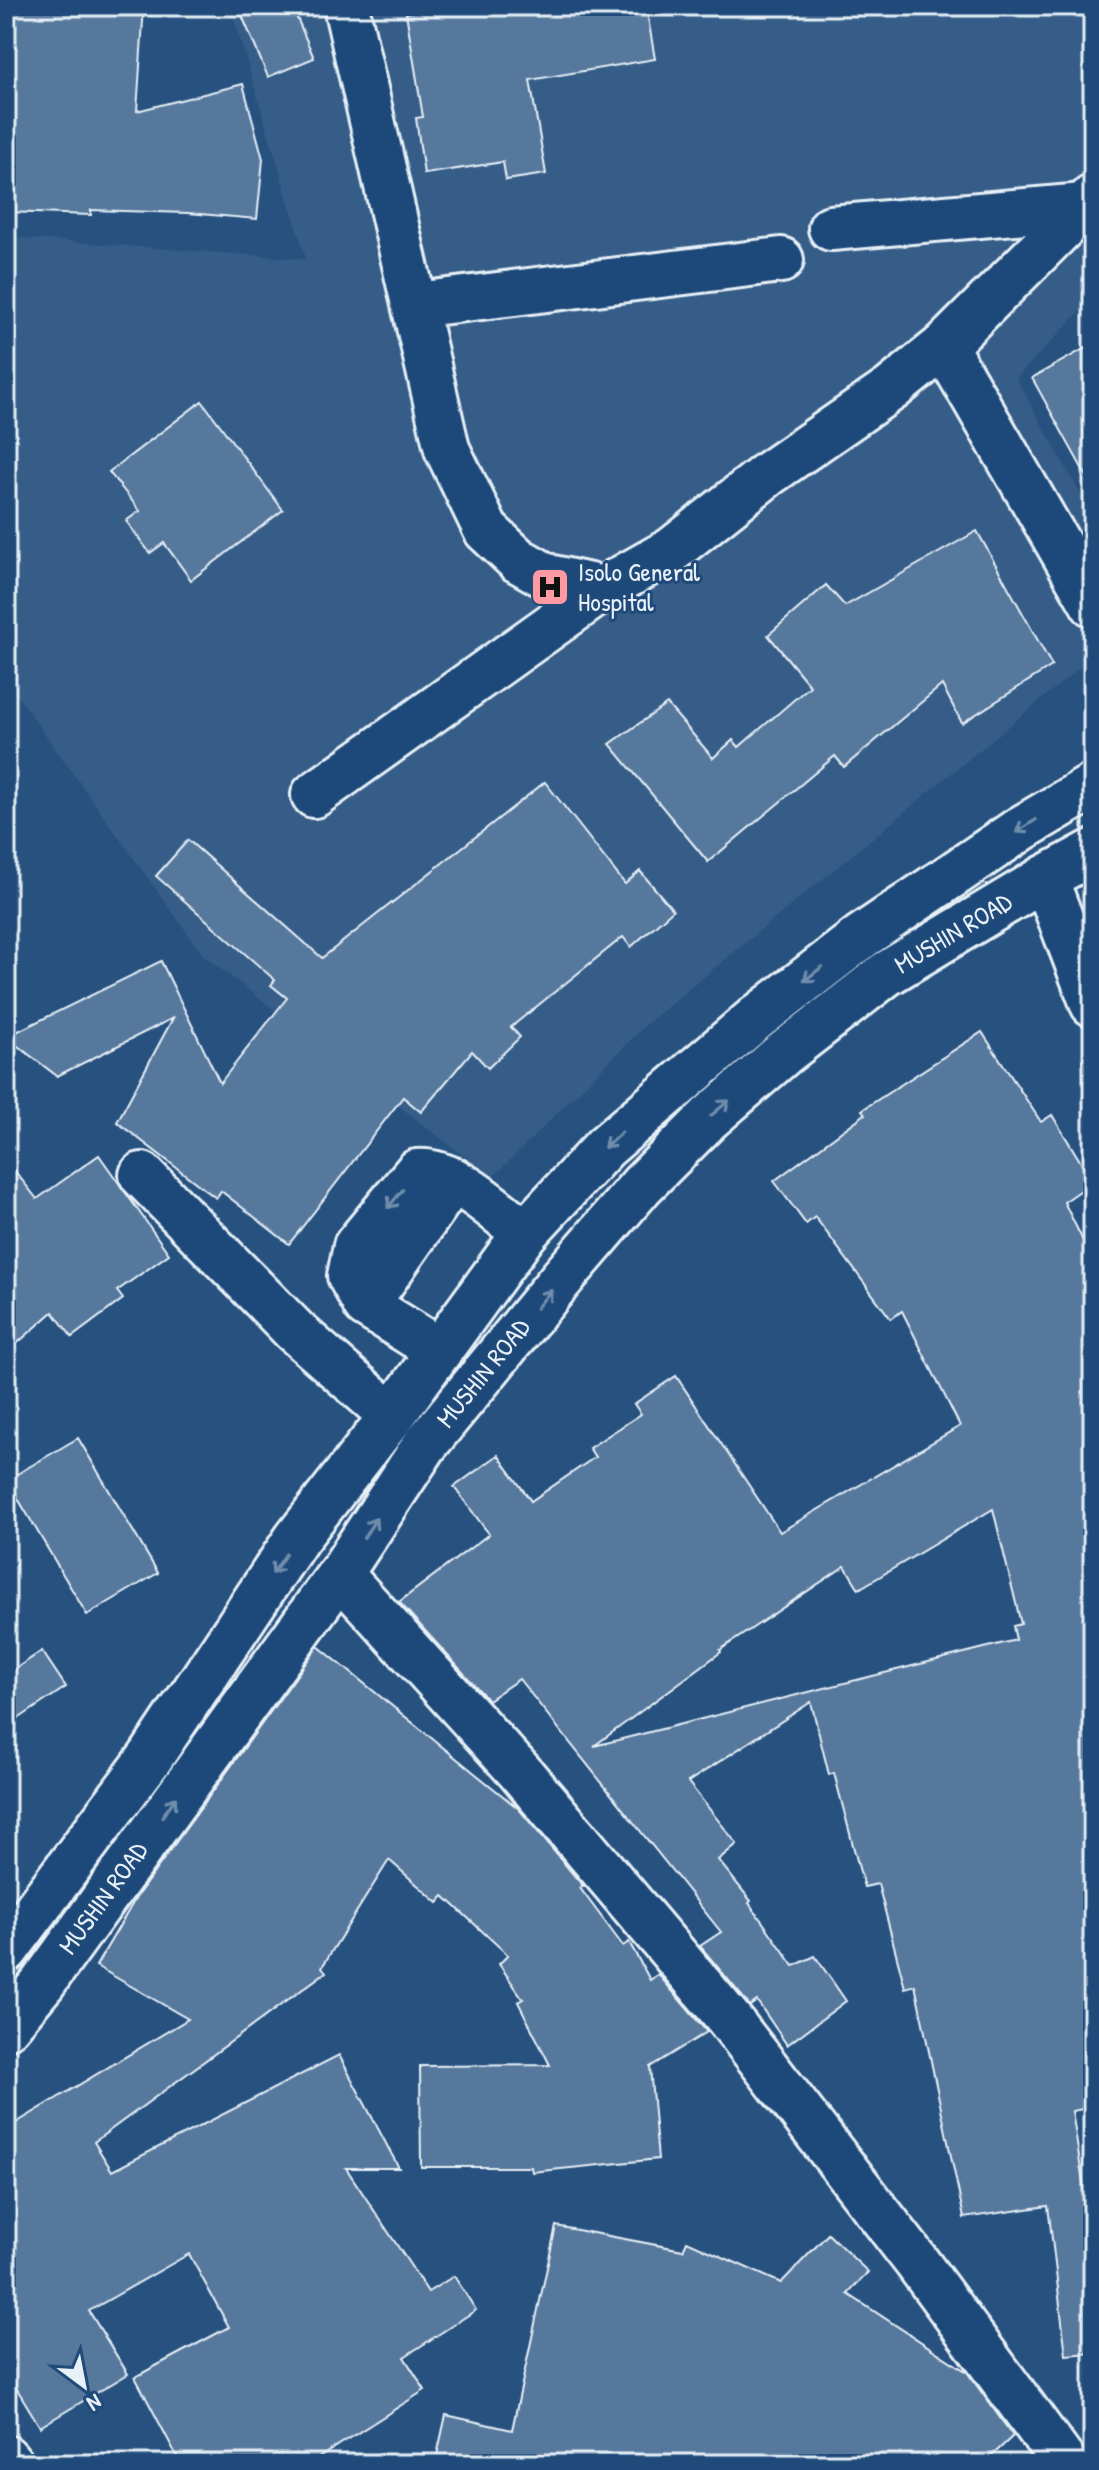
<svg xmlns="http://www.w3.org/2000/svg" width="1099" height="2470" viewBox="0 0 1099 2470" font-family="'Patrick Hand',sans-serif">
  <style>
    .built { fill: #355d88 }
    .building { fill: #57789d; stroke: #e8f1f8; stroke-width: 2; fill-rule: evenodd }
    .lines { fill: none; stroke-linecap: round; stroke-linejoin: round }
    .minor-casing { stroke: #e8f1f8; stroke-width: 50 }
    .major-casing { stroke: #e8f1f8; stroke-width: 50 }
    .minor { stroke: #1f4a7a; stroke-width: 44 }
    .major { stroke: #1f4a7a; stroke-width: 44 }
    .oneway { stroke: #6f8dac }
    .labels { text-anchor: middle; stroke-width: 6; stroke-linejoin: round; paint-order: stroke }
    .poi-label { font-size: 26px; fill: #e8f1f8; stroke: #1f4a7a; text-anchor: start }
    .street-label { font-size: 26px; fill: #e8f1f8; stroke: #1f4a7a }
  </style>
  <rect width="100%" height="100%" fill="#27517f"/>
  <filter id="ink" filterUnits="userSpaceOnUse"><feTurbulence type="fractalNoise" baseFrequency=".0125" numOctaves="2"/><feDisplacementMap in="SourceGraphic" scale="16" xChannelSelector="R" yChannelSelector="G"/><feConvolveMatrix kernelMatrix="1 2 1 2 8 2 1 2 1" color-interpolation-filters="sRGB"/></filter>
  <g filter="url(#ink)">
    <!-- built -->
    <path class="built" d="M 230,6 L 1093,6 L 1093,298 L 1016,378 L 1093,516 L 1093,657 L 649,1022 L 492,1178 L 203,955 L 6,680 L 6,237 L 306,259 Z"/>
    <!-- building -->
    <g class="building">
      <path d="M 6,6 L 144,6 L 137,111 L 243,84 L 263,159 L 257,219 L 188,213 L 91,210 L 91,215 L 6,212 Z"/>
      <path d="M 238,6 L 292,6 L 314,58 L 268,77 Z"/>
      <path d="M 445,6 L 646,6 L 655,59 L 530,80 L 546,174 L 506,180 L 503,162 L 424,174 L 416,118 L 423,117 L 406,13 Z"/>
      <path d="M 1093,344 L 1093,488 L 1032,378 Z"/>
      <path d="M 202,401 L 283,510 L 191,580 L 164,543 L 150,553 L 126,521 L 140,511 L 109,472 Z"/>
      <path d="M 977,531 L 1052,666 L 962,723 L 942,685 L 844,767 L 835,756 L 708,862 L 610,744 L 667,704 L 713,758 L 733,740 L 739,747 L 810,686 L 768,635 L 826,585 L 845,606 Z"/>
      <path d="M 545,782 L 625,884 L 640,871 L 673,910 L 631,947 L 623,937 L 511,1027 L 520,1037 L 488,1068 L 472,1051 L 421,1112 L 403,1097 L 289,1244 L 221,1191 L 216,1198 L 117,1122 L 173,1018 L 57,1076 L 6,1037 L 161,961 L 220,1083 L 287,998 L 271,985 L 275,980 L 156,876 L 188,840 L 322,958 Z"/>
      <path d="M 982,1032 L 1041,1122 L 1052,1115 L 1093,1182 L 1064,1202 L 1093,1261 L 1093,1631 L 1084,1634 L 1093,1670 L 1093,2107 L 1072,2111 L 1093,2248 L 1093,2353 L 1066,2355 L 1048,2206 L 964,2218 L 915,1985 L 905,1988 L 878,1884 L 864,1887 L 834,1773 L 829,1775 L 811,1702 L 688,1782 L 737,1844 L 718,1860 L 751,1901 L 749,1903 L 794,1966 L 815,1956 L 846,2001 L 787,2045 L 757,2001 L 750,2006 L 700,1946 L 721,1932 L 519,1679 L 488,1700 L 399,1602 L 489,1534 L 454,1487 L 498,1455 L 531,1501 L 595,1457 L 589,1448 L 641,1414 L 634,1404 L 676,1376 L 780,1532 L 960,1426 L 902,1311 L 891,1319 L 815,1217 L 806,1224 L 774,1181 L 865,1114 L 862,1110 ZM 993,1509 L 1021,1624 L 1013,1626 L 1016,1640 L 594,1746 L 721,1652 L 720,1650 L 845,1566 L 859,1589 Z"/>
      <path d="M 99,1155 L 169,1254 L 117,1291 L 123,1299 L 72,1337 L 53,1312 L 6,1353 L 6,1160 L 37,1199 Z"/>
      <path d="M 78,1438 L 158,1573 L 87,1615 L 7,1480 Z"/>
      <path d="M 318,1646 L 519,1809 L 583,1886 L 580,1888 L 623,1946 L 629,1942 L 650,1980 L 658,1974 L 707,2032 L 650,2067 L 658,2159 L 532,2172 L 531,2167 L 421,2167 L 420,2066 L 550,2065 L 518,2002 L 523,1999 L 499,1964 L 508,1955 L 444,1896 L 438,1903 L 389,1860 L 322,1967 L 326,1972 L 94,2142 L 112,2171 L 339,2055 L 399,2168 L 346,2168 L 428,2292 L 454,2276 L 476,2310 L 404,2357 L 425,2390 L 309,2464 L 181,2464 L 135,2377 L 229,2327 L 189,2254 L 89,2311 L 128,2374 L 40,2427 L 6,2371 L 6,2129 L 188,2019 L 96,1966 L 137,1896 Z"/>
      <path d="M 42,1651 L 66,1687 L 6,1727 L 6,1675 Z"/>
      <path d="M 556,2226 L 683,2250 L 687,2241 L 781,2283 L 828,2234 L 868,2272 L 848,2294 L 967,2372 L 1013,2436 L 983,2464 L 435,2464 L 446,2415 L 512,2430 Z"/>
    </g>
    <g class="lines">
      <!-- minor casing -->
      <g class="minor-casing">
        <g id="minor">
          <path d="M 346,6 L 447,449 L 486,530 L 518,560 L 548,577 L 603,589 L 672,550 L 768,474 L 891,389 L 944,346 L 1093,197"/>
          <path d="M 831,228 L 1084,206"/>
          <path d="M 416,305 L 781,260"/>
          <path d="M 944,346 L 1093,604"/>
          <path d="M 314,795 L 603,589"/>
          <path d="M 1045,878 L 1093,1004"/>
          <path d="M 142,1175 L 295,1331 L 392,1416"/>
          <path d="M 366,1305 L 453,1180"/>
          <path d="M 438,1350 L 366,1305 L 350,1276 L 356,1246 L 417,1172 C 454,1169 496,1211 525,1233"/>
          <path d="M 340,1574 L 520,1772 L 729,2019 L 916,2261 L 1065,2464"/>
          <path d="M 6,2458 L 11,2464"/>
        </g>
      </g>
      <!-- major casing -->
      <g class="major-casing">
        <g id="major">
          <path d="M 6,1950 L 150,1758 L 297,1538 L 392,1416 L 525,1233 L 605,1147 L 756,1018 L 861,937 L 1022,828 L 1093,786"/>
          <path d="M 6,2027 L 42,1984 L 340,1574 L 425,1445 L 563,1277 L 642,1185 L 709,1118 L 783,1054 L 886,974 L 1045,878 L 1093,852"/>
        </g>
      </g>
      <!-- minor -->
      <use href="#minor" class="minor"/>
      <!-- major -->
      <use href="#major" class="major"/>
    </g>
    <!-- one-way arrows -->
    <defs><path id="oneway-shaft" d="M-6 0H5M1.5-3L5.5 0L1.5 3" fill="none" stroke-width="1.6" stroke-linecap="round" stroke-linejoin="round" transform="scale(2)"/></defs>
    <g class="oneway">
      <use href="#oneway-shaft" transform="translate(1026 826) rotate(148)"/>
      <use href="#oneway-shaft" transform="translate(813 974) rotate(142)"/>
      <use href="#oneway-shaft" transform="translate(720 1108) rotate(-40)"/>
      <use href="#oneway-shaft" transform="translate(613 1140) rotate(138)"/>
      <use href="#oneway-shaft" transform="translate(395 1199) rotate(130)"/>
      <use href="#oneway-shaft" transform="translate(544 1299) rotate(-50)"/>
      <use href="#oneway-shaft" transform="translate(370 1528) rotate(-57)"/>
      <use href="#oneway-shaft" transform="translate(279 1564) rotate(124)"/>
      <use href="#oneway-shaft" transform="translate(169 1807) rotate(-54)"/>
    </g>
  </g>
  <!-- icons -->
  <defs>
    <g id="hospital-square" transform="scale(2)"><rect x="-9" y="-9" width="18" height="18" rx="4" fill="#ff9aa2" stroke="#1f4a7a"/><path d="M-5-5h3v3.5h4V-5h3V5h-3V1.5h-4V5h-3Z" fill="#111"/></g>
  </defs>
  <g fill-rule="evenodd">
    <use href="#hospital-square" x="550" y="587"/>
  </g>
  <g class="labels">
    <!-- poi labels -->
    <g class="poi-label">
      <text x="578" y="581">Isolo General<tspan x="578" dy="30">Hospital</tspan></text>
    </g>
    <!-- street labels -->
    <g class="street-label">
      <text transform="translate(953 933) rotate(-31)" y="9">MUSHIN ROAD</text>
      <text transform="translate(483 1373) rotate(-51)" y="9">MUSHIN ROAD</text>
      <text transform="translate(103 1898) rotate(-54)" y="9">MUSHIN ROAD</text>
    </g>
  </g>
  <!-- margin -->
  <rect width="1099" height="2470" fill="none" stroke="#1f4a7a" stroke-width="32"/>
  <rect x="16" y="16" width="1067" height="2438" fill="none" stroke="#e8f1f8" stroke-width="3" filter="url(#ink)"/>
  <!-- north arrow -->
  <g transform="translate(84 2386) rotate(148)" stroke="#1f4a7a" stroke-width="6" paint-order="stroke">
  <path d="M0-6L14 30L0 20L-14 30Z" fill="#e8f1f8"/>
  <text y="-12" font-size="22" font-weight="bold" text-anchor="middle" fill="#e8f1f8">N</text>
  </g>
</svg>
